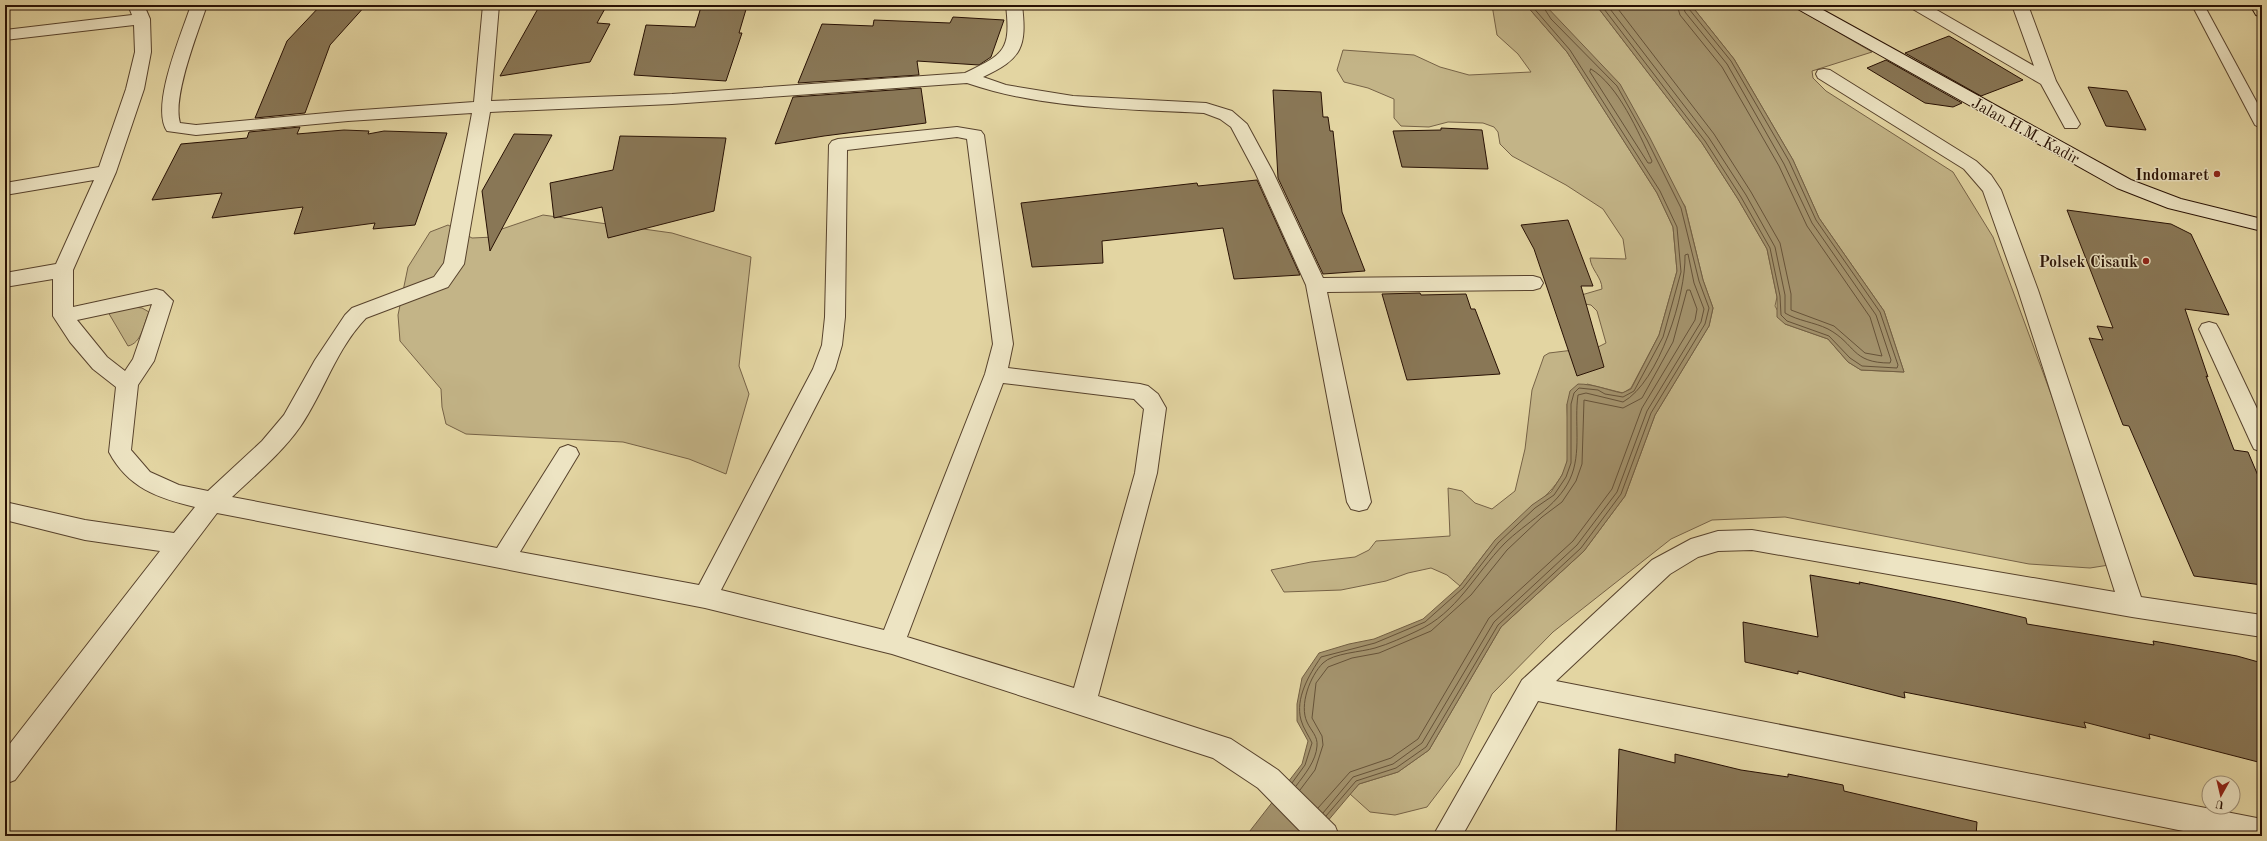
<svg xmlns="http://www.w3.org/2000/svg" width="2267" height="841" viewBox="0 0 2267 841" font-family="'Old Standard TT',serif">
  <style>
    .green { fill: #c3b487; stroke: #766246 }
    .water { fill: #a3926c; stroke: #725e42 }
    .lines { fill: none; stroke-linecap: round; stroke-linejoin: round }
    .shore { stroke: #665238; stroke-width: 1 }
    .building { fill: #897756; stroke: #281104 }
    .lane-casing { stroke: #57422c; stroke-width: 2 }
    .street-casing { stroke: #57422c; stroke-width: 2 }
    .secondary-casing { stroke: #281104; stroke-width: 2 }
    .primary-casing { stroke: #281104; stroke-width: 2 }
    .lane { fill: #ede4c3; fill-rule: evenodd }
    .street { fill: #ede4c3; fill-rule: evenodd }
    .secondary { fill: #ede4c3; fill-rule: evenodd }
    .primary { fill: #e3d5a2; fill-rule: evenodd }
    .poi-dot { fill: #8f2418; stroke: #ede4c3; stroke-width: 1.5 }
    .labels { text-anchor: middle; stroke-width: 3; stroke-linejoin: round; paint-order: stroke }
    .street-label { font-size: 16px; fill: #281104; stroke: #ede4c3 }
    .poi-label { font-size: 16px; font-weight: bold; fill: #281104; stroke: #ede4c3; text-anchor: end }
  </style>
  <rect width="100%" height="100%" fill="#e3d5a2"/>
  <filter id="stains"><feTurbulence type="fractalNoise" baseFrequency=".005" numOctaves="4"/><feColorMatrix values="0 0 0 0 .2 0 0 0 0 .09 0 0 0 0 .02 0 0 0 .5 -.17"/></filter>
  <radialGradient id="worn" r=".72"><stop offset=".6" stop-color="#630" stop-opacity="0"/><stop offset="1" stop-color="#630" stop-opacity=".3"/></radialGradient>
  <!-- green -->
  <g class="green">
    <path d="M 1492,5 L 1526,5 L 1567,52 L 1657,193 L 1673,227 L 1677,271 L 1659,335 L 1631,388 L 1623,393 L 1587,384 L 1567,404 C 1567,422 1571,444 1567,462 C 1561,492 1517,517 1496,540 C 1483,554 1472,571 1460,586 L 1447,575 L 1431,568 L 1408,573 L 1386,581 L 1341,590 L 1284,592 L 1271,570 L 1311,562 L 1355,557 L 1369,550 L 1376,541 L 1450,536 L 1448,488 L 1462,491 L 1475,503 L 1492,509 L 1515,491 L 1525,449 L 1532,390 L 1544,356 L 1549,353 L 1598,347 L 1606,343 L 1597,311 L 1591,305 L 1578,303 L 1578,296 L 1602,289 C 1602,277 1591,270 1590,258 L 1626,259 L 1623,239 L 1603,209 L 1566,185 L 1512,156 L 1500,144 L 1498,132 L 1494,127 L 1483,123 L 1448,122 L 1429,127 L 1401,126 L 1394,118 L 1394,99 L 1368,88 L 1344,82 L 1337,70 L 1343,50 L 1414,55 L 1440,67 L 1469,75 L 1531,72 L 1518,54 L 1497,35 Z"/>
    <path d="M 1545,5 L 1596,5 L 1702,143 L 1738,199 L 1767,249 L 1777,297 L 1775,306 L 1785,324 L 1828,339 L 1848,362 L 1861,370 L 1904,372 L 1884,311 L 1819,218 L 1793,160 L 1734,59 L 1691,5 L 1791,5 L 1872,52 L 1812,71 L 1813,78 L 1826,91 L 1953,172 L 1993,237 L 2055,405 L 2109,565 L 2090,568 L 2029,564 L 1785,517 L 1712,520 L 1671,539 L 1553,632 L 1492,694 L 1459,765 L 1427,807 L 1395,815 L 1370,812 L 1350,794 L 1359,784 L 1398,772 L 1429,750 L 1501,627 L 1584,551 L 1625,496 L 1655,415 L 1709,326 L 1713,308 L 1703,280 L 1685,206 Z"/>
    <path d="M 543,215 L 672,233 L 751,257 L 739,366 L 749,394 L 726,474 L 689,459 L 623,442 L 466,434 L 446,424 L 442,407 L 441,389 L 400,341 L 398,315 L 408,267 L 430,232 L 448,225 L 472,238 L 494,237 L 499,230 Z"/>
    <path d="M 134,307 L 142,308 L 149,312 C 144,323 142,343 128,346 L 108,312 Z"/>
  </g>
  <!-- water -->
  <g class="water">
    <path d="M 1526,5 L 1545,5 L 1620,84 L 1650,138 L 1685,207 L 1703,280 L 1713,308 L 1709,326 L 1655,415 L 1625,496 L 1584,551 L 1501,627 L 1429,750 L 1398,772 L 1359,784 L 1315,836 L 1246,836 L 1302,764 L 1308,741 L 1297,721 L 1297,704 L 1302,678 L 1319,653 L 1349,644 L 1374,639 L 1423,619 L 1460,586 L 1495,540 L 1532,505 L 1551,492 L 1562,475 L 1567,461 L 1567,404 L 1570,391 L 1578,384 C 1594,384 1607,390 1622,393 L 1631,389 L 1659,335 L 1677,271 L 1673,227 L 1657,193 L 1567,52 Z"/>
    <path d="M 1596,5 L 1691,5 L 1734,59 L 1793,160 L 1819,218 L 1884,311 L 1904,372 L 1861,370 L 1848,362 L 1828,339 L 1785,324 L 1777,317 L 1777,297 L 1767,249 L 1738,199 L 1702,143 Z"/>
  </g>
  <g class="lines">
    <!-- shore -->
    <g class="shore">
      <path d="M 1601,5 L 1705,141 L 1741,197 L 1770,248 L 1780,296 L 1781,315 L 1787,321 L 1829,336 L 1850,358 L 1862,366 L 1897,368 L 1898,365 L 1880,312 L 1816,220 L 1789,161 L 1731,61 L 1689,9 L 1688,5"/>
      <path d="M 1607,5 L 1709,138 L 1746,195 L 1775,247 L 1785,295 L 1785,313 C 1798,321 1814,322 1828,329 C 1856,344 1851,363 1890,363 L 1891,360 L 1876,315 L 1812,223 L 1784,164 L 1727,64 L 1685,12 L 1683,5"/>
      <path d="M 1615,5 L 1714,134 L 1751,192 L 1780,243 L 1791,294 L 1791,310 L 1834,326 L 1865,353 L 1882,356 L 1870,317 L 1807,226 L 1779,166 L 1722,67 L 1680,15 L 1677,5"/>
      <path d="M 1591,69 C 1619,86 1638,132 1652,161 L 1651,163 L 1648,163 L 1590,72 Z"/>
      <path d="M 1292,783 L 1305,765 L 1312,743 C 1309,736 1303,728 1301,720 C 1295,698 1309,675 1321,657 L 1375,643 L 1425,622 L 1463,588 L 1498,543 L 1535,508 L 1554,495 L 1566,477 L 1571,463 L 1571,404 L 1574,393 L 1579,388 L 1598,390 L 1605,394 L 1623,397 L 1634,391 L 1663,337 L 1681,272 L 1677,227 L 1660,191 L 1570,50 L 1531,5"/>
      <path d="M 1296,786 C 1305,774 1316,761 1317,746 C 1318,736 1311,731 1307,722 C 1299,705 1310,676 1323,663 C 1333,653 1362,652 1375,648 C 1389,644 1404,637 1417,631 C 1457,613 1475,574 1504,544 C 1525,523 1557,507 1570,479 C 1582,453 1574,422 1578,395 L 1586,393 L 1623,402 C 1659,382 1686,295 1685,255 L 1688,254 L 1694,283 L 1704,309 L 1701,322 L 1647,411 L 1617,492 L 1577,545 L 1494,622 L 1422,743 L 1393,764 L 1353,777 L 1323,813"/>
      <path d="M 1300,790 L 1315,770 L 1323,745 L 1322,736 L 1312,718 L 1316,683 L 1328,667 L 1352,658 L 1379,653 L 1431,631 L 1471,595 L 1507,550 L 1542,517 L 1562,502 L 1576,481 L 1582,464 L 1584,400 L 1623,408 L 1642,398 L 1673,342 L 1687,290 L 1690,290 L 1697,309 L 1695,320 L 1642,408 L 1612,489 L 1573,541 L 1489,618 L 1418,739 L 1391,758 L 1350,772 L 1318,808"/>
      <path d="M 1326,816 L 1356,781 L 1396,768 L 1426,747 L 1498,625 L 1581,548 L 1621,494 L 1651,413 L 1705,324 L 1709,308 L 1699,281 L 1681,208 L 1647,140 L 1617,86 L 1551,19 L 1542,5"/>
    </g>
  </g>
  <!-- building -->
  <g class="building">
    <path d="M 321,5 L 366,5 L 330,45 L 305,113 L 255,118 L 287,41 Z"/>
    <path d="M 540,5 L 607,5 L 597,23 L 610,24 L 590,62 L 500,76 Z"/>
    <path d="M 747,6 L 739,33 L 742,33 L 726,81 L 634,75 L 646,25 L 695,27 L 701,7 Z"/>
    <path d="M 953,17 L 1004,20 L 991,57 L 979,65 L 917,61 L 919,75 L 798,83 L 822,24 L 873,26 L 874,20 L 950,23 Z"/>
    <path d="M 1949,36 L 2023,80 L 1981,96 L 1905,53 Z"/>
    <path d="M 1886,60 L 1962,103 L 1953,107 L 1925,103 L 1867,68 Z"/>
    <path d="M 2088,87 L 2127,91 L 2146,130 L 2106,126 Z"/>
    <path d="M 921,88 L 926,123 L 824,136 L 775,144 L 793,97 Z"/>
    <path d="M 1273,90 L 1321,92 L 1323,117 L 1328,117 L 1330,131 L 1333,131 L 1342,212 L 1365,271 L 1323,274 L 1278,178 Z"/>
    <path d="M 300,127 L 297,134 L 344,130 L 369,131 L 368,134 L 384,131 L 447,133 L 415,225 L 373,229 L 375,223 L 294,234 L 303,207 L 212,218 L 222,193 L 152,200 L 181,144 L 247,138 L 249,132 Z"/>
    <path d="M 1441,128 L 1482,130 L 1488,169 L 1402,167 L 1393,131 L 1441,130 Z"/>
    <path d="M 514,134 L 552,135 L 490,251 L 482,191 Z"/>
    <path d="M 620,136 L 726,138 L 714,211 L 608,238 L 602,207 L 554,218 L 550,183 L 613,170 Z"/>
    <path d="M 1257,180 L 1300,275 L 1234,279 L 1223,228 L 1102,241 L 1103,263 L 1032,267 L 1021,203 L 1197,183 L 1198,186 Z"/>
    <path d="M 2067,210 L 2171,224 L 2191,234 L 2229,315 L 2185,309 L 2208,377 L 2206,376 L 2234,450 L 2248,452 L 2262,485 L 2262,585 L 2194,576 L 2129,426 L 2123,425 L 2089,338 L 2103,340 L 2097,326 L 2113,328 Z"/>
    <path d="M 1568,220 L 1593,286 L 1581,286 L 1604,367 L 1577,376 L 1534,249 L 1521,225 Z"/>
    <path d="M 1420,293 L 1421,295 L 1466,294 L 1471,309 L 1475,309 L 1500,374 L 1407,380 L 1382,294 Z"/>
    <path d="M 1810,575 L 1860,584 L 1859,582 L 1956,602 L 2026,618 L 2027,624 L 2154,645 L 2153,641 L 2237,656 L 2262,663 L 2262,763 L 2149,734 L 2150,739 L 2084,722 L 2086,728 L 1904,692 L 1905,698 L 1798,671 L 1798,674 L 1745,662 L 1743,622 L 1818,637 Z"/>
    <path d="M 1619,749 L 1675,763 L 1675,754 L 1741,770 L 1788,777 L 1788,774 L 1843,785 L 1844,791 L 1977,822 L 1976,836 L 1616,836 Z"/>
  </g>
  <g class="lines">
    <!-- lane casing -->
    <g class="lane-casing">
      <path id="lane" d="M 2192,5 L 2204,5 L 2262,112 L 2262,129 L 2255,125 Z"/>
    </g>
    <!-- street casing -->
    <g class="street-casing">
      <g id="street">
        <path d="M 128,5 L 144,5 L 150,19 L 151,52 L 144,89 L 116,172 L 73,270 L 73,307 L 156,289 L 163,291 L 173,301 L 154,361 L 138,385 L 131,450 L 150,472 L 179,485 L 208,491 L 262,441 L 284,415 L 315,360 L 345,315 L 352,308 L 434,277 L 444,263 L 472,113 L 348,121 L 196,135 L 167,131 C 150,106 182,33 191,5 L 207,5 C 198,32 172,97 180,123 L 196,125 L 348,111 L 474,102 L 483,5 L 499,5 L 491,101 L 672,94 L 965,73 C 1005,54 1011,50 1006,5 L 1022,5 C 1027,47 1022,59 983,77 L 1006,85 L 1073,96 L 1206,103 L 1232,111 L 1247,124 L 1273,172 L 1323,278 L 1533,276 L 1540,278 L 1543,283 L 1540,288 L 1533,290 L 1327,292 L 1371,502 L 1367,509 L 1359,511 L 1351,509 L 1347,502 L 1306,285 L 1255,172 L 1231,127 L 1220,119 L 1204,113 C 1124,109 1043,109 967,83 L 672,104 L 490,112 L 464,264 L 448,287 L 366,318 C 336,349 324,392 300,427 C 281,454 255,475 232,497 L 497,548 L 560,448 L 568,445 L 576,448 L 579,454 L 520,552 L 699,585 L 813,369 L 822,345 L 825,317 L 829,145 L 832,141 L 838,139 L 957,127 L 981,131 L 984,135 L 1013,344 L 1008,368 L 1140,384 L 1148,386 L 1158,394 L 1166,408 L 1157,473 L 1098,696 L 1231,739 L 1278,770 L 1335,826 L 1339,836 L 1305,836 L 1258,788 L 1213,758 L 892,654 L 705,608 L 217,513 L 15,780 L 5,784 L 5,750 L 160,551 L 85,540 L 5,520 L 5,502 L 85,520 L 174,533 L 195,507 C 158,498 128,488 109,452 L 116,387 L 93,369 L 70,342 L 53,316 L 53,279 L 5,287 L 5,273 L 56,264 L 94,180 L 5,195 L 5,183 L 99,167 L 126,89 L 135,52 L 134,25 L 5,40 L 5,30 L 132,15 ZM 957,137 L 967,139 L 993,344 L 985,374 L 884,630 L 721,590 L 835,369 L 842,345 L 845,317 L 847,150 ZM 152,304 L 133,359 L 125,371 L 107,357 L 77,320 ZM 1003,383 L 1134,399 L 1144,409 L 1135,473 L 1074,688 L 907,637 Z"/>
        <path d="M 1909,5 L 1928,5 L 2034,66 L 2012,5 L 2028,5 L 2056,81 L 2080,124 L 2077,128 L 2065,128 L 2041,84 L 1911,8 Z"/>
        <path d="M 1824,69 L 1830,70 L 1976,161 L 1991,175 L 2001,190 L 2038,290 L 2141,597 L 2262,615 L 2262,637 L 2132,617 L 1752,550 L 1718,551 L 1698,557 L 1670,574 L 1556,681 L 2262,819 L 2262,836 L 2208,836 L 1538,701 L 1462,836 L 1433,836 L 1522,680 L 1652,560 L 1691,539 L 1718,531 L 1752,530 L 2115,592 L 2018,290 L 1983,191 L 1964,169 L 1818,78 L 1816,74 L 1818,70 Z"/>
        <path d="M 2209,322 L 2216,324 L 2219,329 L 2262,419 L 2262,452 L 2254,449 L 2251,443 L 2199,329 L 2202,324 Z"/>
      </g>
    </g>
    <!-- secondary casing -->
    <g class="secondary-casing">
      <path id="secondary" d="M 1794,5 L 1814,5 L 2131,180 L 2181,199 L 2262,219 L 2262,231 L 2168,208 L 2117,188 L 1796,8 Z"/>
    </g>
    <!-- primary casing -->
    <g class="primary-casing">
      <path id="primary" d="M 2250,5 L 2262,5 L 2262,17 L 2256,15 Z"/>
    </g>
    <!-- lane -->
    <use href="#lane" class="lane"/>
    <!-- street -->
    <use href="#street" class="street"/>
    <!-- secondary -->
    <use href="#secondary" class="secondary"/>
    <!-- primary -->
    <use href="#primary" class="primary"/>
  </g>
  <!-- markers -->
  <g class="poi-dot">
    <circle cx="2217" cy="174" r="4"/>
    <circle cx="2146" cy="261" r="4"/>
  </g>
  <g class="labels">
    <!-- street labels -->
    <g class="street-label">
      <text transform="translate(2026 130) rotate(29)" y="6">Jalan H.M. Kadir</text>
    </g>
    <!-- poi labels -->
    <g class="poi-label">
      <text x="2209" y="180">Indomaret</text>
      <text x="2138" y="267">Polsek Cisauk</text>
    </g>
  </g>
  <!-- margin -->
  <rect width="2267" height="841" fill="none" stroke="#e3d5a2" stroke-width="20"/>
  <rect x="6" y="6" width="2255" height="829" fill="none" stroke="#281104" stroke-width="2"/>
  <rect x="10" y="10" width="2247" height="821" fill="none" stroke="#281104"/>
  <!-- north arrow -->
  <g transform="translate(2221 795) rotate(188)"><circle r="19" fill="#ede4c3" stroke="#9e9077"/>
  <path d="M0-3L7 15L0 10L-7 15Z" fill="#8f2418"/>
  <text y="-6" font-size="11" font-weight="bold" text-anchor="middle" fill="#281104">U</text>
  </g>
  <rect width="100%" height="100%" filter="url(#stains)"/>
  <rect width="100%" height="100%" fill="url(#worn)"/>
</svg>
